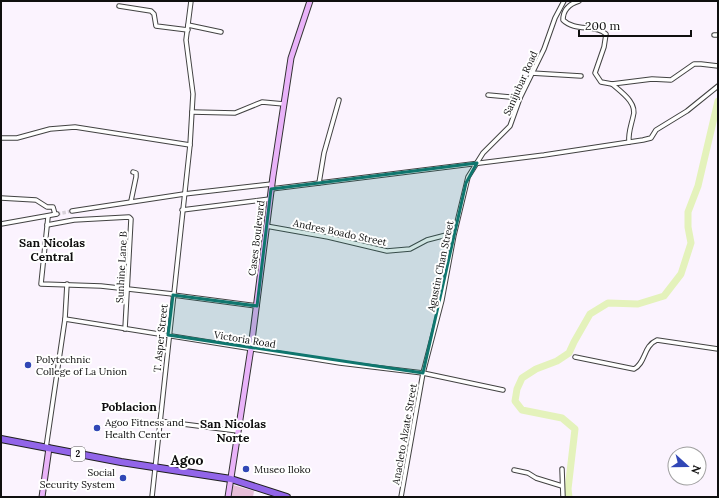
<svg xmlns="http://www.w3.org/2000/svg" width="719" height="498" viewBox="0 0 719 498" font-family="Lora,serif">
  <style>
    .green { fill: #e7bed8 }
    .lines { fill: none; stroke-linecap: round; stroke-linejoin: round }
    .river { stroke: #e4f2bb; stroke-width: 7 }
    .street-tunnel { stroke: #d8d1da; stroke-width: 3.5; stroke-dasharray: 3.5 2; stroke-linecap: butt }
    .street-casing { stroke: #424242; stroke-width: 5.5 }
    .secondary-casing { stroke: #313131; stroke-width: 7 }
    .highway-casing { stroke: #202020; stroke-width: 8 }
    .street { stroke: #fff; stroke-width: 3.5 }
    .secondary { stroke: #e9b3f9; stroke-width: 5 }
    .highway { stroke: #9265e9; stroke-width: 6 }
    .marked { fill: #0f766e; fill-opacity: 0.2; stroke: #0f766e; stroke-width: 3; stroke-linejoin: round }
    .poi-dot { fill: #3147b6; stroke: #fff; stroke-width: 1.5 }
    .labels { text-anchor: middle; stroke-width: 4; stroke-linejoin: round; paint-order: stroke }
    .shield { fill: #fff; stroke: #575757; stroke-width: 1 }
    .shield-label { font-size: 9px; font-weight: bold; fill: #0f0f0f }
    .street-label { font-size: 10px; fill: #0f0f0f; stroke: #fff }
    .poi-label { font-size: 10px; fill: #0f0f0f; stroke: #fff; text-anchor: start }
    .quarter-label { font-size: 12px; font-weight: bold; fill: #0f0f0f; stroke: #fff }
    .district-label { font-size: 14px; font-weight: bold; fill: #0f0f0f; stroke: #fff }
  </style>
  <rect width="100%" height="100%" fill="#fbf3fe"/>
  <!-- green -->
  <path class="green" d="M 233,485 L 254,491 L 253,497 L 231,497 Z"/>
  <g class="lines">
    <!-- river -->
    <path class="river" d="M 569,497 L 568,489 L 575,429 L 562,418 L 522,410 L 515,401 L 517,389 L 522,378 L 536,369 L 557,361 L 569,353 L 574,342 L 590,314 L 608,303 L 638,304 L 664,296 L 681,274 L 691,243 L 688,227 L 688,212 L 698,186 L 718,101"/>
    <!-- street-tunnel -->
    <path class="street-tunnel" d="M 57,214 L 72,211"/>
    <!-- street casing -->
    <g class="street-casing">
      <g id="street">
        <path d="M 579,1 C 569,4 563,10 563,20 C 575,32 595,24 606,34 L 604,47 L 595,73 L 601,82 L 612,84 L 652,79 L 671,80 L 694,64 L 701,64 L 718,66"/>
        <path d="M 119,6 L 151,11 L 154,14 L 156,26 L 188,30"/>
        <path d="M 188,25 L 221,32"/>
        <path d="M 714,35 L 718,35"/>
        <path d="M 531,73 L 581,76"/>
        <path d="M 612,84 C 621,92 638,103 633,117 C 631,126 628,133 629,142"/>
        <path d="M 488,95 L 520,98"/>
        <path d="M 192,112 L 235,113 L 262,102 L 284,104"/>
        <path d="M 1,138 L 17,138 L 50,129 L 75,127 L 190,145"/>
        <path d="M 319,183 L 324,153 L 339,100"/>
        <path d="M 271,189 L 544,155 L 643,140 L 651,138 L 656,130 L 687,111 L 718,86"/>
        <path d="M 1,198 L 36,200 L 47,207 L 53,207 L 55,214"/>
        <path d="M 131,201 L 136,177 L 136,173 L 133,172"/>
        <path d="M 182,210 L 270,199"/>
        <path d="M 72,211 L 184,194 L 272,184"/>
        <path d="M 48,217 L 41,284 L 101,286 L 173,294"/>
        <path d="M 1,224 L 57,214"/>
        <path d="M 47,225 L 74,220 L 129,217 L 131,219 L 125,329"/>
        <path d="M 266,226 L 328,237 L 387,251 L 410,249 L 427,240 L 454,233"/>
        <path d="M 173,295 L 257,306"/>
        <path d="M 65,319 L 340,363 L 423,373 L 503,390"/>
        <path d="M 575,357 L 634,369 C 646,363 643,346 657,340 L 718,349"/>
        <path d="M 159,421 L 238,431"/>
        <path d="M 46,448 L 65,319 L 67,284"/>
        <path d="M 562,469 L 563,497"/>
        <path d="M 514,470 L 528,473 L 536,478 L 562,486"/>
        <path d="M 152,497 L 190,145 L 193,94 L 186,40 L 191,1"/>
        <path d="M 401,497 L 423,373 L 442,300 L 454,235 L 468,177 L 483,153 L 510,126 L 520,98 L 544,49 L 555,18 L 564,1"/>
      </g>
    </g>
    <!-- secondary casing -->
    <g class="secondary-casing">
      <g id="secondary">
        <path d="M 42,497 L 49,448"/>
        <path d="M 228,497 L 251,348 L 273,176 L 291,58 L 310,1"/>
      </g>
    </g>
    <!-- highway casing -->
    <g class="highway-casing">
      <path id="highway" d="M 1,439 L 121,462 L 231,479 L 287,497"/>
    </g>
    <!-- street -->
    <use href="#street" class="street"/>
    <!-- secondary -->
    <use href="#secondary" class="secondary"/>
    <!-- highway -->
    <use href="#highway" class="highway"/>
  </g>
  <!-- marked area -->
  <path class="marked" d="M 477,163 L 466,183 L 423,373 L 168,335 L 173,295 L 257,306 L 271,189 Z"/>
  <!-- markers -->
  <g class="poi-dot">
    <circle cx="28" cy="365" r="4"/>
    <circle cx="97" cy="428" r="4"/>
    <circle cx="246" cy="469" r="4"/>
    <circle cx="123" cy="478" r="4"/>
  </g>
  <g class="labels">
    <!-- shield labels -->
    <rect class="shield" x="71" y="447" width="14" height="14" rx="3"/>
    <g class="shield-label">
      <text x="78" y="457">2</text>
    </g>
    <!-- street labels -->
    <g class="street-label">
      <text transform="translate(520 83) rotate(-66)" y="4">Sanijubar Road</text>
      <text transform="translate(340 232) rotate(12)" y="4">Andres Boado Street</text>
      <text transform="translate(256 238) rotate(-83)" y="4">Cases Boulevard</text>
      <text transform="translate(440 266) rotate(-78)" y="4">Agustin Chan Street</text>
      <text transform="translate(121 267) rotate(-87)" y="4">Sunhine Lane B</text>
      <text transform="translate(160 338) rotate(-84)" y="4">T. Asper Street</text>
      <text transform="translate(245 339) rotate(9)" y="4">Victoria Road</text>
      <text transform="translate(404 434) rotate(-80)" y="4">Anacleto Alzate Street</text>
    </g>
    <!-- poi labels -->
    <g class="poi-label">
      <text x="36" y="363">Polytechnic<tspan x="36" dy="12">College of La Union</tspan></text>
      <text x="105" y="426">Agoo Fitness and<tspan x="105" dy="12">Health Center</tspan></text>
      <text x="254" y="473">Museo Iloko</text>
      <text x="115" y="476" text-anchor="end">Social<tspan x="115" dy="12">Security System</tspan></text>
    </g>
    <!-- quarter labels -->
    <g class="quarter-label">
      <text x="52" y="247">San Nicolas<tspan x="52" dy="14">Central</tspan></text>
      <text x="129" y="411">Poblacion</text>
      <text x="233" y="428">San Nicolas<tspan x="233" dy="14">Norte</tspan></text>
    </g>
    <!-- district labels -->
    <g class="district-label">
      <text x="187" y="465">Agoo</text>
    </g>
  </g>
  <!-- border -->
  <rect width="719" height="498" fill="none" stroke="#0f0f0f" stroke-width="4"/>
  <!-- north arrow -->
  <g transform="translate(687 466) rotate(111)"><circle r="19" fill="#ffffff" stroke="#9f9f9f"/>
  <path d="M0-3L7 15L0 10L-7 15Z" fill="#3147b6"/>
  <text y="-6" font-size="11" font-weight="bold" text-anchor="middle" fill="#0f0f0f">N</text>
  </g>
  <!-- scale -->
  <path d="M579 30v6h112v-6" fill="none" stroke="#0f0f0f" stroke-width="2"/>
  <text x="585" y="30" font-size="12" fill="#0f0f0f" stroke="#ffffff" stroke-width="3" paint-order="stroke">200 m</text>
</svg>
